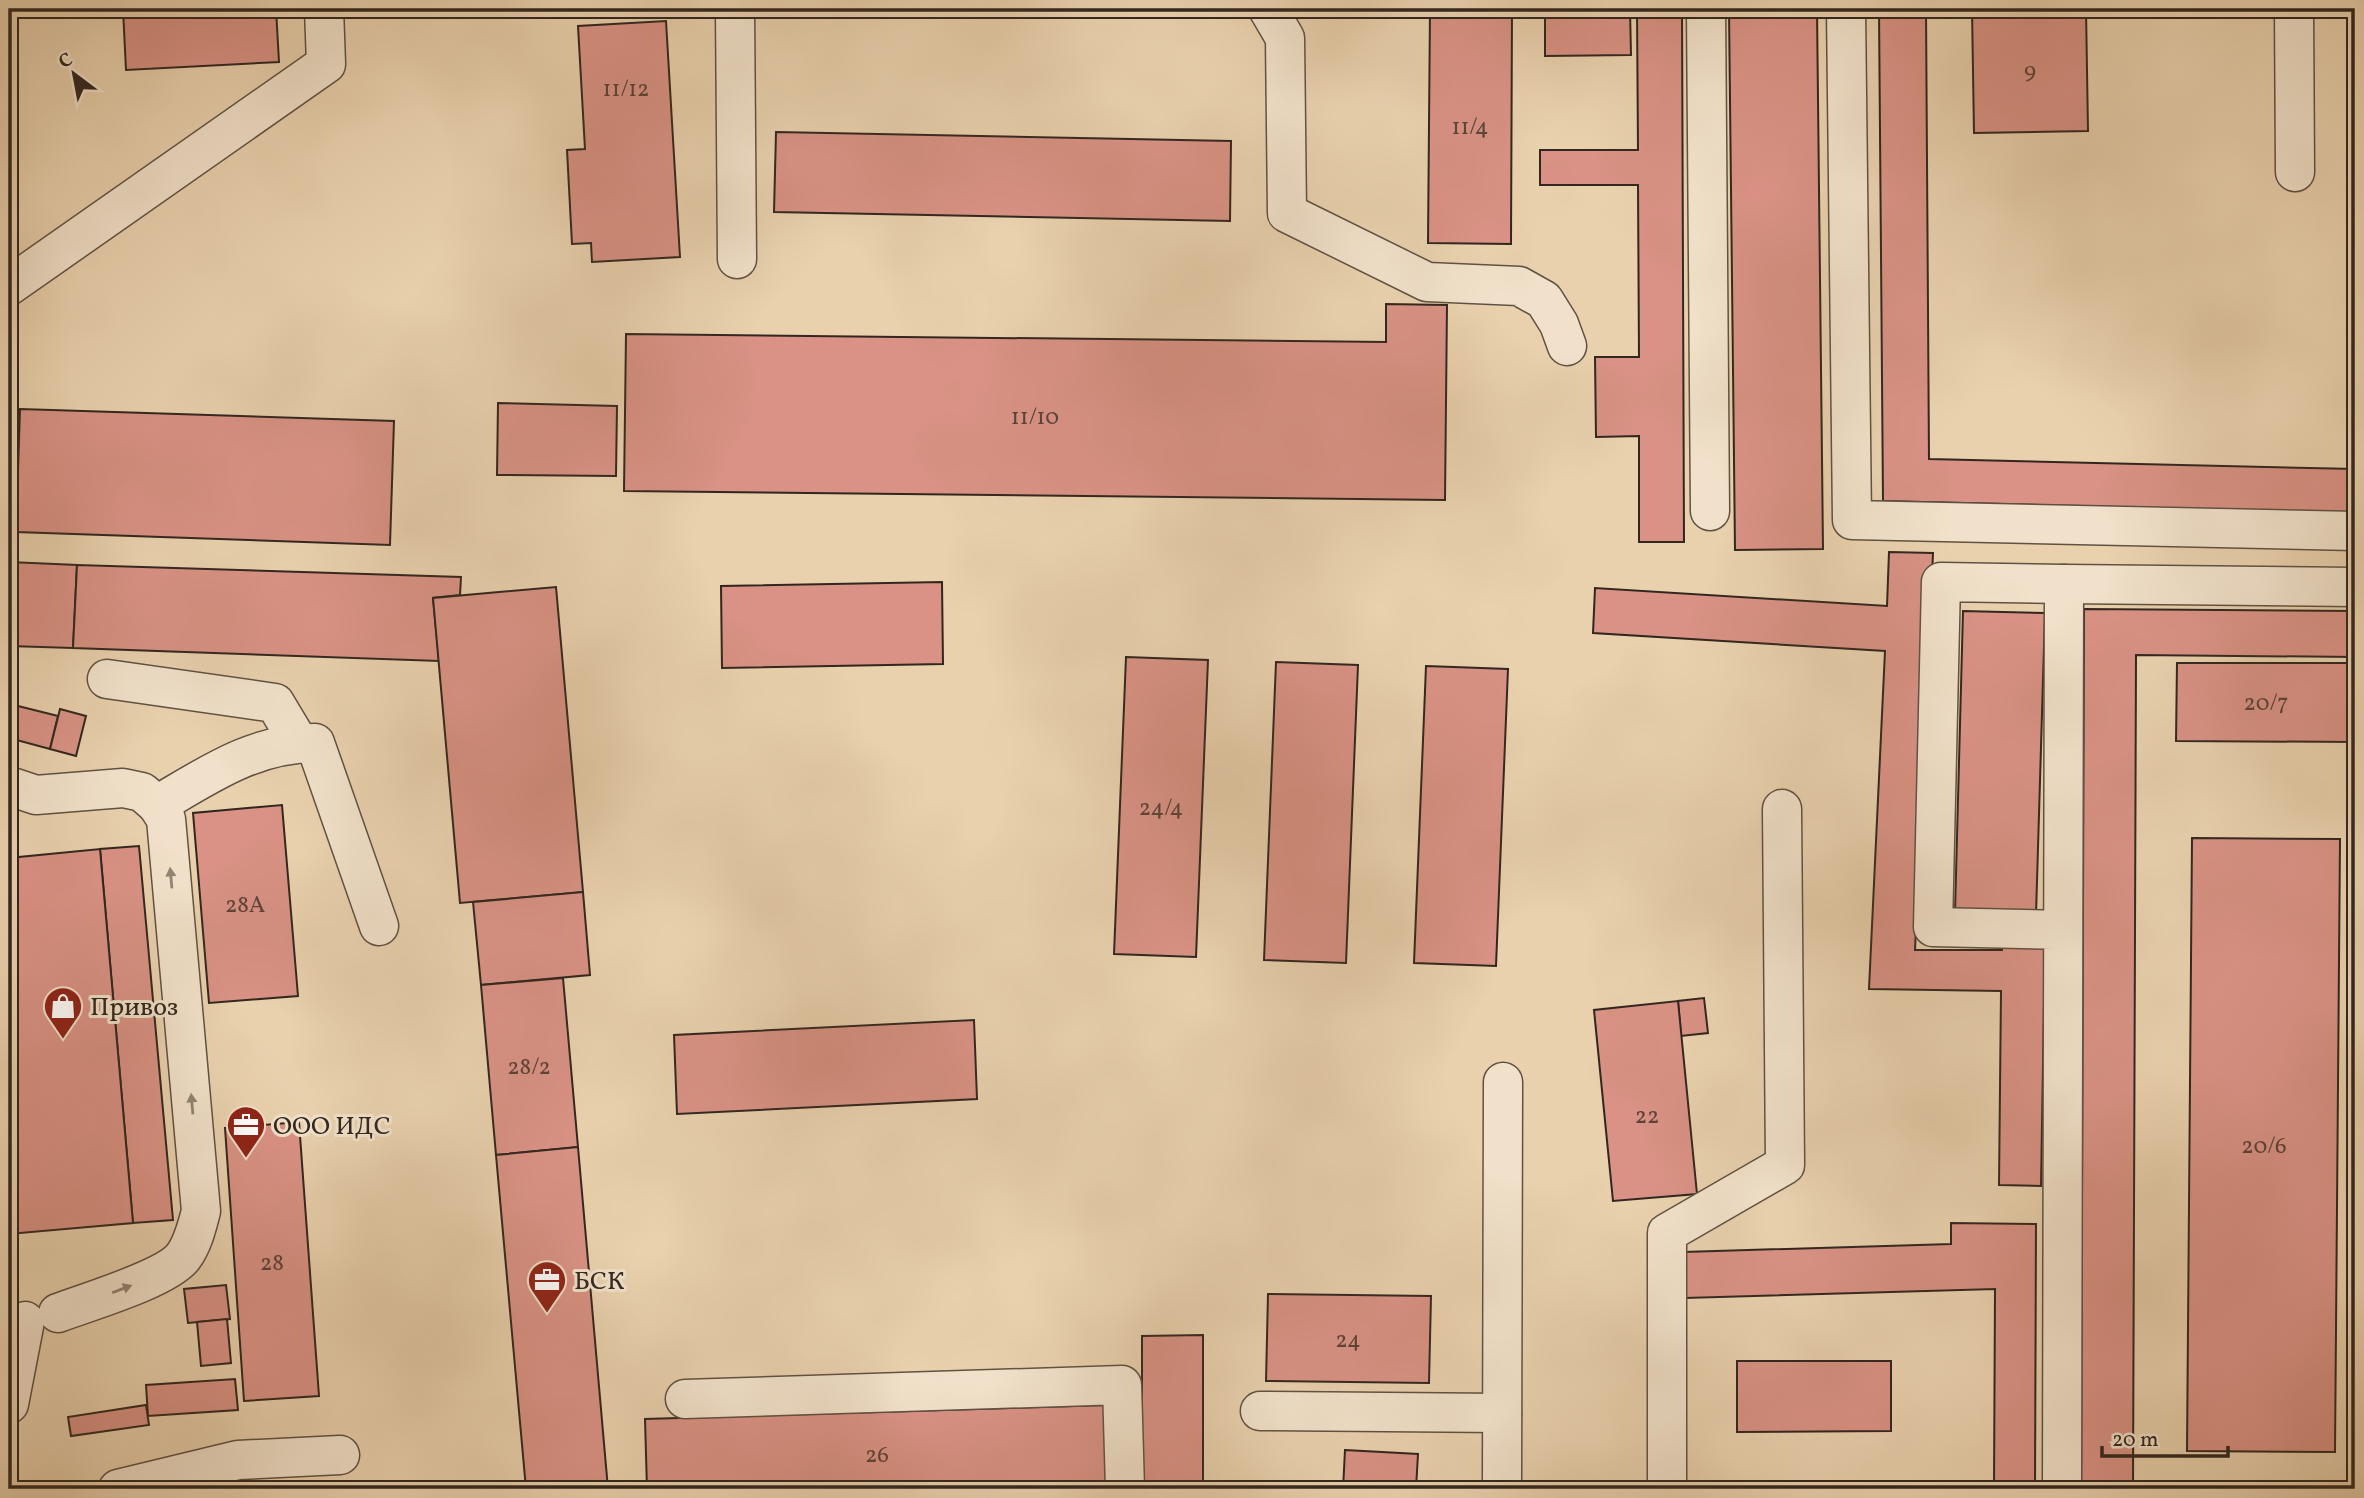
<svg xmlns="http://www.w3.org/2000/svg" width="2364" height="1498" viewBox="0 0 2364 1498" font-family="Vollkorn,serif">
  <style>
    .building { fill: #d99285; stroke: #32271f; stroke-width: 2 }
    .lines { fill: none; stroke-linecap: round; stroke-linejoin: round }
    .minor-casing { stroke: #605243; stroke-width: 41 }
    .minor { stroke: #f1e1ca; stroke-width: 38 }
    .oneway { fill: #928474 }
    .labels { text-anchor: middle; stroke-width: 6; stroke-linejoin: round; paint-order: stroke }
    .number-label { font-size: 23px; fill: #5c4238 }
    .poi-label { font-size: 26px; fill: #32271f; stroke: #f1e1ca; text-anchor: start }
  </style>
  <rect width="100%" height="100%" fill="#e9d1ae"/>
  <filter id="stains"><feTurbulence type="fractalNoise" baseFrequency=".00286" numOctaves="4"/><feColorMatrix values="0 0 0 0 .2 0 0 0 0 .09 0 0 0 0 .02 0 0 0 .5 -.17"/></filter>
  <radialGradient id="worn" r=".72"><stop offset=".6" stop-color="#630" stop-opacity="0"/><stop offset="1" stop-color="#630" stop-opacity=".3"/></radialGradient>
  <!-- building -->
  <g class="building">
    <path d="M 123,9 L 276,9 L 279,62 L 126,70 Z"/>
    <path d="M 1430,9 L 1512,9 L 1511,244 L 1428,243 Z"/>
    <path d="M 1545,9 L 1630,9 L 1631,55 L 1545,56 Z"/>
    <path d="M 1637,9 L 1682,9 L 1684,542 L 1639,542 L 1639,436 L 1596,437 L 1595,357 L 1639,357 L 1638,185 L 1540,185 L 1540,150 L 1638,150 Z"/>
    <path d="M 1729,9 L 1817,9 L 1823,549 L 1735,550 Z"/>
    <path d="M 1879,9 L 1926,9 L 1929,459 L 2355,469 L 2355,513 L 1883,501 Z"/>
    <path d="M 1972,9 L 2086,9 L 2088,131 L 1974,133 Z"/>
    <path d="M 666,21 L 680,257 L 592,262 L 591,243 L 572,244 L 567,150 L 585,149 L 578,26 Z"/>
    <path d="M 776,132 L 1231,141 L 1230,221 L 774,212 Z"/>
    <path d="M 1386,304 L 1447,305 L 1445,500 L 624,491 L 626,334 L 1386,342 Z"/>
    <path d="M 498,403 L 617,406 L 616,476 L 497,475 Z"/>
    <path d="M 20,409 L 394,421 L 390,545 L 16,532 Z"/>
    <path d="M 1889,552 L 1933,553 L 1915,950 L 2002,950 L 2002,943 L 2045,943 L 2041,1186 L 1999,1185 L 2001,991 L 1869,989 L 1885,651 L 1593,633 L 1595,588 L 1887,606 Z"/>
    <path d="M 9,562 L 77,565 L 73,648 L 9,646 Z"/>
    <path d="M 77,565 L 461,577 L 460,595 L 433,598 L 439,661 L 73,648 Z"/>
    <path d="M 942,582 L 943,664 L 722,668 L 721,586 Z"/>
    <path d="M 556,587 L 583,892 L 460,903 L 433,598 Z"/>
    <path d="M 2084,609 L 2355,611 L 2355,657 L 2136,655 L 2133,1489 L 2081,1489 Z"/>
    <path d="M 1963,611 L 2045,613 L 2036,915 L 1955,913 Z"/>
    <path d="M 1126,657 L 1208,660 L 1196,957 L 1114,954 Z"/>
    <path d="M 1276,662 L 1358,665 L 1346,963 L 1264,960 Z"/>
    <path d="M 2177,663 L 2355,663 L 2355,742 L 2176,741 Z"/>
    <path d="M 1426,666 L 1508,669 L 1496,966 L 1414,963 Z"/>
    <path d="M 14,705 L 58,716 L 50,749 L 9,738 L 9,723 Z"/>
    <path d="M 60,709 L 86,716 L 76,756 L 50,749 Z"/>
    <path d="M 282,805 L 298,996 L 209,1003 L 193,813 Z"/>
    <path d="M 2192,838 L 2340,839 L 2335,1452 L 2187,1451 Z"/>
    <path d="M 139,846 L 173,1220 L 133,1223 L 100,849 Z"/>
    <path d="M 100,849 L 133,1223 L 9,1234 L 9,858 Z"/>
    <path d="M 583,892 L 590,975 L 481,985 L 473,902 Z"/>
    <path d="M 563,978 L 578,1147 L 496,1155 L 481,985 Z"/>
    <path d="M 1704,998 L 1708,1033 L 1681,1036 L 1678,1001 Z"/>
    <path d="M 1678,1001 L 1697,1194 L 1613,1201 L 1594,1010 Z"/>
    <path d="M 974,1020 L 977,1099 L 677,1114 L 674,1035 Z"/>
    <path d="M 299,1122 L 319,1396 L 244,1401 L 225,1128 Z"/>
    <path d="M 578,1147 L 608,1489 L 526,1489 L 496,1155 Z"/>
    <path d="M 1951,1223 L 2036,1224 L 2035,1489 L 1994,1489 L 1995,1289 L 1685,1298 L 1684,1252 L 1951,1244 Z"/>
    <path d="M 226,1285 L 230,1319 L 188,1323 L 184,1289 Z"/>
    <path d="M 1268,1294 L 1431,1296 L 1429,1383 L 1266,1381 Z"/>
    <path d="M 227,1319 L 231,1363 L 201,1366 L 197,1322 Z"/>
    <path d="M 1203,1335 L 1203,1489 L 1142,1489 L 1142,1336 Z"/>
    <path d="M 1737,1361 L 1891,1361 L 1891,1431 L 1737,1432 Z"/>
    <path d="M 235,1379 L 238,1410 L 148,1416 L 146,1385 Z"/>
    <path d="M 146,1405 L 149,1425 L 71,1436 L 68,1417 Z"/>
    <path d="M 1106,1405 L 1108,1489 L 647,1489 L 645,1419 Z"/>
    <path d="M 1345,1450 L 1418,1454 L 1416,1489 L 1343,1489 Z"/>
  </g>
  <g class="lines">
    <!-- minor casing -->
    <g class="minor-casing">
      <g id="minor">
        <path d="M 735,9 L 737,259"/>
        <path d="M 1268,9 L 1285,38 L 1287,213 L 1427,282 L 1519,286 L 1544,300 L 1559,324 L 1567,346"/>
        <path d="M 1706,9 L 1710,511"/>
        <path d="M 1846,9 L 1852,520 L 2355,531"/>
        <path d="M 2294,9 L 2295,172"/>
        <path d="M 9,286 L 326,64 L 324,9"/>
        <path d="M 2064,584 L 2355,587"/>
        <path d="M 107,679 L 275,703 L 299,743"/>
        <path d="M 9,786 L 36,795 L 123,788 L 142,792 L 157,805 L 166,819 L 201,1211 C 197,1226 193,1244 183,1257 C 166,1279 87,1302 58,1313"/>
        <path d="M 157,805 C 208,775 254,743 315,743 L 379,926"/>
        <path d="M 685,1399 L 1122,1385 L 1125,1489"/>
        <path d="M 9,1404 L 25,1321"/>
        <path d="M 1260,1411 L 1502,1413"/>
        <path d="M 118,1489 L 238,1460 L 340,1455"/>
        <path d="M 1502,1489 L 1503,1082"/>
        <path d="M 1667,1489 L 1667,1233 L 1785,1165 L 1782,809"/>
        <path d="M 2062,1489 L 2064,584 L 1941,582 L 1933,927 L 2063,930"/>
      </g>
    </g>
    <!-- minor -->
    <use href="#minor" class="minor"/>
  </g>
  <!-- one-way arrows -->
  <defs><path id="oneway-solid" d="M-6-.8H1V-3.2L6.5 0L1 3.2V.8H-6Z" transform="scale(1.75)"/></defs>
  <g class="oneway">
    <use href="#oneway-solid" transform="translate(171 878) rotate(-95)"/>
    <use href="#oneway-solid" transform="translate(192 1104) rotate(-95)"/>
    <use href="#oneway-solid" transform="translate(122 1289) rotate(-21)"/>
  </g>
  <!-- icons -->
  <defs>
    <g id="shop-pin" transform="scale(2.0125)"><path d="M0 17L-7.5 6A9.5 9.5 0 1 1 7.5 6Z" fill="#8f2418" stroke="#f1e1ca"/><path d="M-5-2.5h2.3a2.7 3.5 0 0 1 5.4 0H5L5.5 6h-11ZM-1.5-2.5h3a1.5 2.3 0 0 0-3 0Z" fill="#fff"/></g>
    <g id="office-pin" transform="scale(2.0125)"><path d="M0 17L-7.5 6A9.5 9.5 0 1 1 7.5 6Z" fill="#8f2418" stroke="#f1e1ca"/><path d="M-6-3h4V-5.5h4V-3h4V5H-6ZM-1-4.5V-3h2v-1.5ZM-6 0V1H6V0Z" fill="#fff"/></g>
  </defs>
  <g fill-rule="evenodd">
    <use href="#shop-pin" x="63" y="1006"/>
    <use href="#office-pin" x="246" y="1125"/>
    <use href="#office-pin" x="547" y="1280"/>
  </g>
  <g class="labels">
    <!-- number labels -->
    <g class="number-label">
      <text x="2030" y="78">9</text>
      <text x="626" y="96">11/12</text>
      <text x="1470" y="134">11/4</text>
      <text x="1035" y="424">11/10</text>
      <text x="2266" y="710">20/7</text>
      <text x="1161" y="815">24/4</text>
      <text x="245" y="912">28А</text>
      <text x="529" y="1074">28/2</text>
      <text x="1647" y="1123">22</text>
      <text x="2264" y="1153">20/6</text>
      <text x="272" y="1270">28</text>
      <text x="1348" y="1347">24</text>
      <text x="877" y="1462">26</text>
    </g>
    <!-- poi labels -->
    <g class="poi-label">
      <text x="90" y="1015">Привоз</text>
      <text x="273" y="1134">ООО ИДС</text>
      <text x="574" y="1289">БСК</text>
    </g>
  </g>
  <!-- margin -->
  <rect width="2364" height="1498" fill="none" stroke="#e9d1ae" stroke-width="35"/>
  <rect x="10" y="10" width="2343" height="1477" fill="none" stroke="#32271f" stroke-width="3.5"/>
  <rect x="18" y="18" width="2329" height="1463" fill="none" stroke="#32271f" stroke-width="2"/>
  <!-- north arrow -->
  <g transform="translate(74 74) rotate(328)" stroke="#f1e1ca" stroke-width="5" paint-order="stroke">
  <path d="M0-5L12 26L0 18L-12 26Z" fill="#32271f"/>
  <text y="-10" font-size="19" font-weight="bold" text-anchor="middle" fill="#32271f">С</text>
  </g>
  <!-- scale -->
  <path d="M2102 1446v10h126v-10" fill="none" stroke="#32271f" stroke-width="3.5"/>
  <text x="2112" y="1446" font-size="21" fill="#32271f" stroke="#f1e1ca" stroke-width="5" paint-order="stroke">20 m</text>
  <rect width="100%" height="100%" filter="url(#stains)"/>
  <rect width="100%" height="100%" fill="url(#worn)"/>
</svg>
